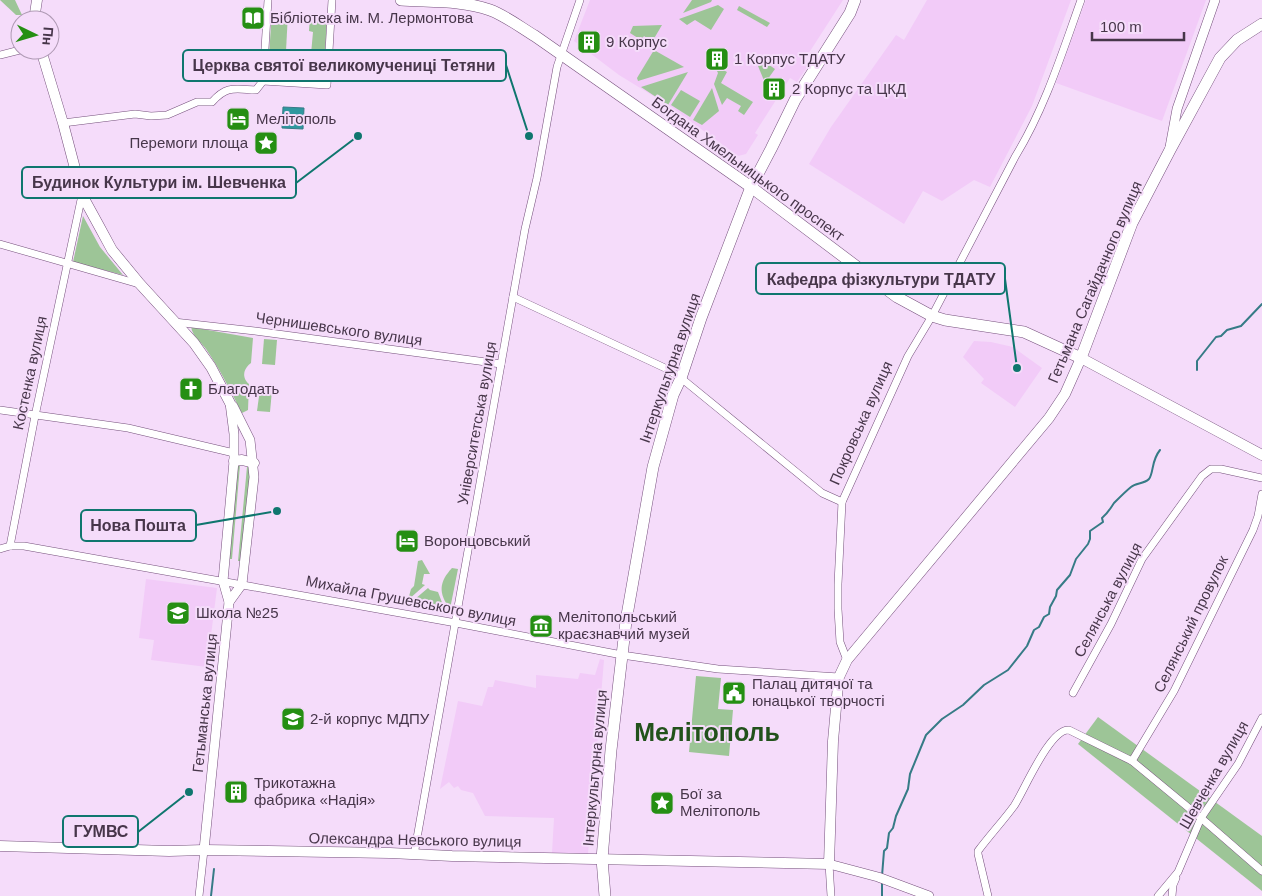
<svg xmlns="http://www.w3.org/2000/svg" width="1262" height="896" viewBox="0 0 1262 896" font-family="Helvetica,sans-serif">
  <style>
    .built { fill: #f2cbf8 }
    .green { fill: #9dc597 }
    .water { fill: #2f989f; stroke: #367b86 }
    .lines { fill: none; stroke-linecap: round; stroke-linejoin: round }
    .stream { stroke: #367b86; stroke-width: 2 }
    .minor-casing { stroke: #75507c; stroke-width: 8 }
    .tertiary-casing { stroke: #75507c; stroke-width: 10 }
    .secondary-casing { stroke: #75507c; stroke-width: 11 }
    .trunk-casing { stroke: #75507c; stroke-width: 12 }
    .minor { stroke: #fff; stroke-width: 7 }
    .tertiary { stroke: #fff; stroke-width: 9 }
    .secondary { stroke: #fff; stroke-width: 10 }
    .trunk { stroke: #fff; stroke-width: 11 }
    .labels { text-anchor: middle; stroke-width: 4; stroke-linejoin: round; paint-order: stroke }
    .poi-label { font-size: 15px; fill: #47364a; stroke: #f5dcfa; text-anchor: start }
    .street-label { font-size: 15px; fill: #47364a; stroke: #f5dcfa }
    .town-label { font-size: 25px; font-weight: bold; fill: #22521b; stroke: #f5dcfa }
    .leader { fill: none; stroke: #0f766e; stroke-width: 2 }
    .callout-dot { fill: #0f766e; stroke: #f5dcfa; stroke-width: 2 }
    .callout { fill: #f5dcfa; stroke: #0f766e; stroke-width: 2 }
    .callout-label { font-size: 16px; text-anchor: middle; font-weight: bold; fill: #47364a }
  </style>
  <rect width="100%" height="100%" fill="#f5dcfa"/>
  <!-- built -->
  <g class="built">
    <path d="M 590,0 L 843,0 L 805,59 L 810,63 L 797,82 L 790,78 L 755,133 L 758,135 L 746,154 L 738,156 L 668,105 L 619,75 L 574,41 Z"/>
    <path d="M 927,0 L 1071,0 L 1032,106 L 990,187 L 974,180 L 942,201 L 923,191 L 904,224 L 809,164 L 831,127 L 896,35 L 904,40 Z"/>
    <path d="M 1086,0 L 1206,0 L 1162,121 L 1056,83 Z"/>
    <path d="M 974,341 L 991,342 L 1013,347 L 1042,368 L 1015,407 L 981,383 L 984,379 L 963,357 Z"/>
    <path d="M 146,579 L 217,588 L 207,667 L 151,660 L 154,640 L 139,638 Z"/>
    <path d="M 600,659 L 604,660 L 588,854 L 552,853 L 554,818 L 485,816 L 473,793 L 461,790 L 458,786 L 454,788 L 449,782 L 440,789 L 458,701 L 482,706 L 488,687 L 493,687 L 495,680 L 536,688 L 536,675 L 578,679 L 580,673 L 595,675 Z"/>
  </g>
  <!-- green -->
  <g class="green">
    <path d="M 0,0 L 15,0 L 22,15 L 16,15 Z"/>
    <path d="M 692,0 L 712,0 L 711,2 L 683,13 Z"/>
    <path d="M 718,5 L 724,9 L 711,30 L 695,20 L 687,25 L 679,19 Z"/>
    <path d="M 739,6 L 770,23 L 767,27 L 737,10 Z"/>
    <path d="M 272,12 L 288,13 L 285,70 L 268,69 Z"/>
    <path d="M 310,15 L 327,16 L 324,71 L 307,70 L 308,54 L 311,54 L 313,32 L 309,31 Z"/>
    <path d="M 662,25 L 652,42 L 644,36 L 641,40 L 630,33 L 633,26 Z"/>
    <path d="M 654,50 L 684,67 L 638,81 L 637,78 Z"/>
    <path d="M 762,60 L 775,69 L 765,83 L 758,66 Z"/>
    <path d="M 714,65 L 727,72 L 721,83 L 753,102 L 744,115 L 738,111 L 741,106 L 727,98 L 722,105 L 714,84 L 718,73 Z"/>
    <path d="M 688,72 L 668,105 L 641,87 Z"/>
    <path d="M 712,88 L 719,111 L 702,125 L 693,120 Z"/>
    <path d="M 681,90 L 700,101 L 690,117 L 671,105 Z"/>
    <path d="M 83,216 L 100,247 L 123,275 L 73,262 Z"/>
    <path d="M 191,327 L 253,338 L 251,363 C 244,368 241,377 249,384 L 248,410 L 242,413 C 231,392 220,369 206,349 C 200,341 193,337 191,327 Z"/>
    <path d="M 264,339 L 277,340 L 275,365 L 262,364 Z"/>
    <path d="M 260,389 L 272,390 L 270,412 L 257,411 Z"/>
    <path d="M 237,465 L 240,465 L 232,559 L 229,559 Z"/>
    <path d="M 247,467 L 251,467 L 241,561 L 238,561 Z"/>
    <path d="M 422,560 L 430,574 L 424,574 L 422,584 L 425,585 L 408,600 L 411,589 L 414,586 L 418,561 Z"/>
    <path d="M 452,568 L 458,569 L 450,609 C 438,593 439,582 452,568 Z"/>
    <path d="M 428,588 L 430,590 L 438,592 L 446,613 L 411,606 L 415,599 Z"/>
    <path d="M 696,676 L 721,678 L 718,709 L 733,710 L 729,756 L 689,752 Z"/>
    <path d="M 1098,717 L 1262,836 L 1262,891 L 1078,744 Z"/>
  </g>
  <!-- water -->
  <path class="water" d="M 283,107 L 304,108 L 303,129 L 282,128 Z"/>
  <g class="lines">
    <!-- stream -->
    <g class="stream">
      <path d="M 1197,370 L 1197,361 L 1216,337 L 1221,336 L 1227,330 L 1241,326 L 1262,304"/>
      <path d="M 882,876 L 884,851 L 887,848 L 889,833 L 893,828 L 896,816 L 908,789 L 910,774 L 926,735 L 942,719 L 963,705 L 984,685 L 1008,670 L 1027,646 L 1034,630 L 1039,627 L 1044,617 L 1049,614 L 1050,607 L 1056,596 L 1057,590 L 1070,575 L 1076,559 L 1088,544 L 1090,539 L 1090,531 L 1103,522 L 1102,518 C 1108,513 1110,509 1114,503 C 1119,498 1126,491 1131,487 C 1136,483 1144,484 1149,479 C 1154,472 1151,461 1160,450"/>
      <path d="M 882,881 L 882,896"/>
      <path d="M 211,896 L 214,869"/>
    </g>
    <!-- minor casing -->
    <g class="minor-casing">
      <g id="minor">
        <path d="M 268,0 L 263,81 L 327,85 L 332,0"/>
        <path d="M 0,55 L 20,50"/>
        <path d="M 63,123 L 135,114 L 151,116 L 167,115 L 197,102 L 212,102 C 227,85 235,89 256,90 L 263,81"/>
        <path d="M 0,244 L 139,284"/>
        <path d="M 513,297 L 665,368 L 681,378 L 822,493 L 842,502"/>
        <path d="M 174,322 L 255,331 L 501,364"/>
        <path d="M 0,410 L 128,428 L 234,453"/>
        <path d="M 10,546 L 35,416 L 82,195"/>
        <path d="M 0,549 L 10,546 L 24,546 L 456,623 L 622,655 L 718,669 L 839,677"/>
        <path d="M 847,660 L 840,642 L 838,609 L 838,584 L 842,502 L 908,356 L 932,316 L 1015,157 C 1045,108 1062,53 1081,0"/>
        <path d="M 1073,693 L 1111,624 L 1142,559 L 1202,476 L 1211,469 L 1221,469 L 1262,478"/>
        <path d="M 1132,761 L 1174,691 L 1253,530 L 1258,516 L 1262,494"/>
        <path d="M 414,855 L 525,229 L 537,178 L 557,67 L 580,0"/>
        <path d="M 829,864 L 831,896"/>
        <path d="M 199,896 L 204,850"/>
        <path d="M 988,896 L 978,854 L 978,851 C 990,835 1003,821 1014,806 C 1024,791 1050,728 1069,730 L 1132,761 L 1201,818 L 1262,871"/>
        <path d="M 1158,896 L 1178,872 L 1201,818 L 1238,764 L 1262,718"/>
        <path d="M 1172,896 L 1173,885 L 1176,878"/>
      </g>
    </g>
    <!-- tertiary casing -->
    <g class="tertiary-casing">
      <g id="tertiary">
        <path d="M 1170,147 L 1177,109 L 1215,0"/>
        <path d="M 229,602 L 242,584 L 254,477 L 250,440 L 233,406"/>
        <path d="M 204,850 L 229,602 L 223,581 L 234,461 L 234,434 L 230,403"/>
        <path d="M 829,864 L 878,877 L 929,896"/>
      </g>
    </g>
    <!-- secondary casing -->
    <g class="secondary-casing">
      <g id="secondary">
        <path d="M 34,20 L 37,0"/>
        <path d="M 41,50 L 63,123 L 82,195 L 99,226 L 112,250 L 140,284 L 194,343 L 211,367 L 230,403"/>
        <path d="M 234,461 L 242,460 L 254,463"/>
        <path d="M 0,846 L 169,851 L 204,850 L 390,853 L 452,856 L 829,864 L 833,741 L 838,685 L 839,677 L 847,660 L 1049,418 L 1065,394 L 1081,358 L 1262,455"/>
      </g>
    </g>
    <!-- trunk casing -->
    <g class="trunk-casing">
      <g id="trunk">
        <path d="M 401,0 C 430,2 462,0 490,10 C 506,16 520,27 535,36 L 751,187 L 897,297 L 932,316 L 945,320 L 1024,332 L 1081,358 L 1132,223 L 1170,150 L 1220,58 L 1237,40 L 1262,24"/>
        <path d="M 605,896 L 602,859 L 611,750 L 626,621 L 653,467 L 673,395 L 681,378 L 701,318 L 751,187 L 771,149 L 795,100 L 850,13 L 855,0"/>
      </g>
    </g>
    <!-- minor -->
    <use href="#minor" class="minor"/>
    <!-- tertiary -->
    <use href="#tertiary" class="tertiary"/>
    <!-- secondary -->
    <use href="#secondary" class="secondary"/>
    <!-- trunk -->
    <use href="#trunk" class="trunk"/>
  </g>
  <!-- icons -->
  <defs>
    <g id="library-square" transform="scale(1.25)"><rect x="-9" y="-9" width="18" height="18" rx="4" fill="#258f13" stroke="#f5dcfa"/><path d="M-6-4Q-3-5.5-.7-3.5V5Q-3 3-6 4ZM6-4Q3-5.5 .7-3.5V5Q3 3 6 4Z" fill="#fff"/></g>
    <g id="building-square" transform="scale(1.25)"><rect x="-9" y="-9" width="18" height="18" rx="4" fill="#258f13" stroke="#f5dcfa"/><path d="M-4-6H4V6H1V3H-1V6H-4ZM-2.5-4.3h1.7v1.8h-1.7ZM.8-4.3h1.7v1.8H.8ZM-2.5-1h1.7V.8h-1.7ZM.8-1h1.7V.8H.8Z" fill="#fff"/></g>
    <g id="hotel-square" transform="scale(1.25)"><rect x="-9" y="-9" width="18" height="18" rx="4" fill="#258f13" stroke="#f5dcfa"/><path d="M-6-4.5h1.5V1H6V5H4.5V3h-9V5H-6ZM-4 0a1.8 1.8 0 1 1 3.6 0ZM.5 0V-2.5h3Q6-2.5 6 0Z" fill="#fff"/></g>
    <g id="sight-square" transform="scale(1.25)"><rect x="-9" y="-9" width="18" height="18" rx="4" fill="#258f13" stroke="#f5dcfa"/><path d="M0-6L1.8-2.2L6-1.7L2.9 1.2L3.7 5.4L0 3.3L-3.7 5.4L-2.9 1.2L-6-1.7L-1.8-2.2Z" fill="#fff"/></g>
    <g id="church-square" transform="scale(1.25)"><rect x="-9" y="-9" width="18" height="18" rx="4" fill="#258f13" stroke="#f5dcfa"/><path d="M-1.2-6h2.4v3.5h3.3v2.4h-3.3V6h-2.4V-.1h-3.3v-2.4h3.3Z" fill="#fff"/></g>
    <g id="school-square" transform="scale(1.25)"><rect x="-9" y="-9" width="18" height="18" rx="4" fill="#258f13" stroke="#f5dcfa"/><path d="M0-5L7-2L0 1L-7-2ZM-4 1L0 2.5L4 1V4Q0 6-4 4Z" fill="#fff"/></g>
    <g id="museum-square" transform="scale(1.25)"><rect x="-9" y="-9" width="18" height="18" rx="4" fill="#258f13" stroke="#f5dcfa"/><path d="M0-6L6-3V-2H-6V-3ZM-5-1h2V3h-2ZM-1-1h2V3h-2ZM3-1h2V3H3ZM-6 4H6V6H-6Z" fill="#fff"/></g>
    <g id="civic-square" transform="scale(1.25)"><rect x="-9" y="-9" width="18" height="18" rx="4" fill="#258f13" stroke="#f5dcfa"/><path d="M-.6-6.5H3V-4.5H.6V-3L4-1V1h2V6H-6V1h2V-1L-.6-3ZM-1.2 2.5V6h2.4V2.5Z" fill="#fff"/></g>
    <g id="university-square" transform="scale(1.25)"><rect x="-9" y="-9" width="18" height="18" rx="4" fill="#258f13" stroke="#f5dcfa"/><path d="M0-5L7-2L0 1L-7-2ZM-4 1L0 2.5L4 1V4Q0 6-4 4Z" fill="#fff"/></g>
  </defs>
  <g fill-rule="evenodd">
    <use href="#library-square" x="253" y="18"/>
    <use href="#building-square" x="589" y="42"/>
    <use href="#building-square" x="717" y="59"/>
    <use href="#building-square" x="774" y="89"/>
    <use href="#hotel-square" x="238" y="119"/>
    <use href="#sight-square" x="266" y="143"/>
    <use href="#church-square" x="191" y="389"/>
    <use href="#hotel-square" x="407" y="541"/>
    <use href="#school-square" x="178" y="613"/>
    <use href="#museum-square" x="541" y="626"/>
    <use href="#civic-square" x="734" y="693"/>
    <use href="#university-square" x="293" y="719"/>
    <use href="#building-square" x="236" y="792"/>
    <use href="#sight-square" x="662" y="803"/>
  </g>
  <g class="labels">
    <!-- poi labels -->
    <g class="poi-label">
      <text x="270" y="23">Бібліотека ім. М. Лермонтова</text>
      <text x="606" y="47">9 Корпус</text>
      <text x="734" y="64">1 Корпус ТДАТУ</text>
      <text x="792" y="94">2 Корпус та ЦКД</text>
      <text x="256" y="124">Мелітополь</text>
      <text x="248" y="148" text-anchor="end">Перемоги площа</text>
      <text x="208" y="394">Благодать</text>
      <text x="424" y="546">Воронцовський</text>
      <text x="196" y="618">Школа №25</text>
      <text x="558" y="622">Мелітопольський<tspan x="558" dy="17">краєзнавчий музей</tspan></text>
      <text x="752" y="689">Палац дитячої та<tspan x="752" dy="17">юнацької творчості</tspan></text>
      <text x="310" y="724">2-й корпус МДПУ</text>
      <text x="254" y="788">Трикотажна<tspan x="254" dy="17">фабрика «Надія»</tspan></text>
      <text x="680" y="799">Бої за<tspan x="680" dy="17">Мелітополь</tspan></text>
    </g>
    <!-- street labels -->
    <g class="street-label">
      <text transform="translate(748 169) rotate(36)" y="5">Богдана Хмельницького проспект</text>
      <text transform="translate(1095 282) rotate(-67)" y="5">Гетьмана Сагайдачного вулиця</text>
      <text transform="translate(339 329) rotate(8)" y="5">Чернишевського вулиця</text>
      <text transform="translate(670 368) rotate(-71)" y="5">Інтеркультурна вулиця</text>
      <text transform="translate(30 373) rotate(-78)" y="5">Костенка вулиця</text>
      <text transform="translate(477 423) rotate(-80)" y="5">Університетська вулиця</text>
      <text transform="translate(861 423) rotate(-66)" y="5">Покровська вулиця</text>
      <text transform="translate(1108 600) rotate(-62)" y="5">Селянська вулиця</text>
      <text transform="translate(411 601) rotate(11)" y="5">Михайла Грушевського вулиця</text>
      <text transform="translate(1191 624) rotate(-64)" y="5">Селянський провулок</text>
      <text transform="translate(205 703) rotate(-84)" y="5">Гетьманська вулиця</text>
      <text transform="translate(595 768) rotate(-85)" y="5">Інтеркультурна вулиця</text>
      <text transform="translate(1214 775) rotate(-60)" y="5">Шевченка вулиця</text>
      <text transform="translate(415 840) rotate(1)" y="5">Олександра Невського вулиця</text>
    </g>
    <!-- town labels -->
    <g class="town-label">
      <text x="707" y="741">Мелітополь</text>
    </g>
  </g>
  <!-- callouts -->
  <path class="leader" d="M529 136L506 65M358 136L296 183M1017 368L1005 279M277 511L196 525M189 792L138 832"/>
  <g class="callout-dot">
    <circle cx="529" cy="136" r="5"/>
    <circle cx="358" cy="136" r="5"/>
    <circle cx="1017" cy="368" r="5"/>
    <circle cx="277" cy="511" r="5"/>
    <circle cx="189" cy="792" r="5"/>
  </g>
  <g class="callout">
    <rect x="183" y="50" width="323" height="31" rx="5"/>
    <rect x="22" y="167" width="274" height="31" rx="5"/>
    <rect x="756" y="263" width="249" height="31" rx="5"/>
    <rect x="81" y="510" width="115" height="31" rx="5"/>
    <rect x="63" y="816" width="75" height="31" rx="5"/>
  </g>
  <g class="callout-label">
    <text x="344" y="71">Церква святої великомучениці Тетяни</text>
    <text x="159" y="188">Будинок Культури ім. Шевченка</text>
    <text x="881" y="285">Кафедра фізкультури ТДАТУ</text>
    <text x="138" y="531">Нова Пошта</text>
    <text x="101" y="837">ГУМВС</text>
  </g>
  <!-- north arrow -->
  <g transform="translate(35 35) rotate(95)"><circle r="24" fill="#f5dcfa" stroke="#af9ab4"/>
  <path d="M0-4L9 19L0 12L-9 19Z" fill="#258f13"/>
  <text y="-8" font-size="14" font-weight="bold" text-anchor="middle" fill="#47364a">Пн</text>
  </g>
  <!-- scale -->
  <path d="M1092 32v8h92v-8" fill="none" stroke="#47364a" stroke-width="2.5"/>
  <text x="1100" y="32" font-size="15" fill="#47364a" stroke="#f5dcfa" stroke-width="4" paint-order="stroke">100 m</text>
</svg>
